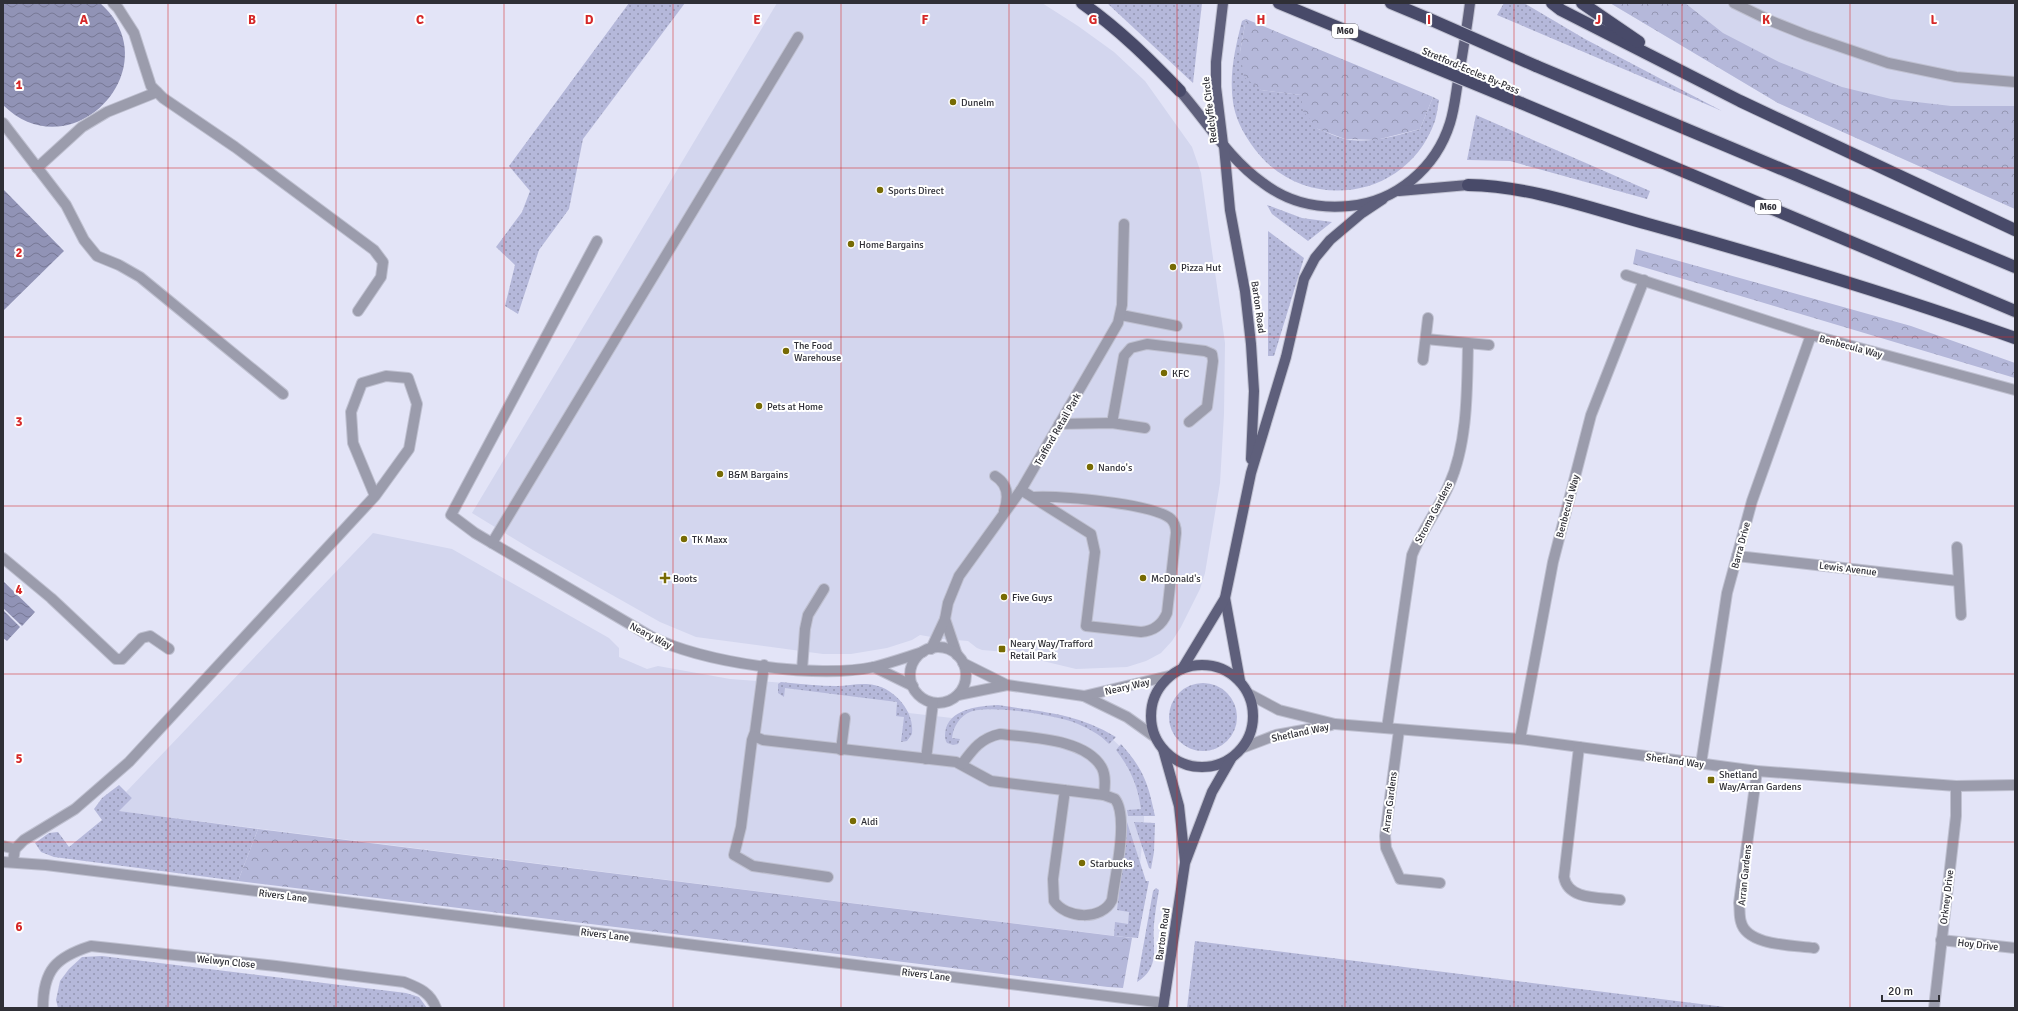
<svg xmlns="http://www.w3.org/2000/svg" width="2018" height="1011" viewBox="0 0 2018 1011" font-family="Signika,sans-serif">
  <style>
    .built { fill: #d3d6ee }
    .grass { fill: url(#grass-dots) }
    .forest { fill: url(#forest-crowns) }
    .water { fill: url(#water-waves) }
    .lines { fill: none; stroke-linecap: round; stroke-linejoin: round }
    .minor-casing { stroke: #bfc0d0; stroke-width: 12 }
    .major-casing { stroke: #bfc0d0; stroke-width: 12 }
    .highway-casing { stroke: #bfc0d0; stroke-width: 14 }
    .minor { stroke: #9b9cac; stroke-width: 10 }
    .major { stroke: #5e5f7b; stroke-width: 10 }
    .highway { stroke: #484a69; stroke-width: 12 }
    .highway-bridge-casing { stroke: #bfc0d0; stroke-width: 14; stroke-linecap: butt }
    .highway-bridge { stroke: #484a69; stroke-width: 12 }
    .grid { fill: none; stroke: #d62828; stroke-width: 1; stroke-opacity: 0.55 }
    .poi-dot { fill: #776b04; stroke: #fff; stroke-width: 1.5 }
    .labels { text-anchor: middle; stroke-width: 4; stroke-linejoin: round; paint-order: stroke }
    .shield { fill: #fff; stroke: #6d6d72; stroke-width: 1 }
    .shield-label { font-size: 9px; font-weight: bold; fill: #2f2f36 }
    .street-label { font-size: 10px; fill: #2f2f36; stroke: #fff }
    .poi-label { font-size: 10px; fill: #2f2f36; stroke: #fff; text-anchor: start }
    .grid-label { font-size: 13px; text-anchor: middle; font-weight: bold; fill: #d62828; stroke: #fff; stroke-width: 4; stroke-linejoin: round; paint-order: stroke }
  </style>
  <defs>
    <pattern id="grass-dots" width="8" height="8" patternUnits="userSpaceOnUse"><rect width="8" height="8" fill="#b5b8da"/><path d="M2 2h.1M6 6h.1" fill="none" stroke="#9496b2" stroke-width="1.8" stroke-linecap="round"/></pattern>
    <pattern id="forest-crowns" width="20" height="18" patternUnits="userSpaceOnUse"><rect width="20" height="18" fill="#b5b8da"/><path d="M2 6a3 3 0 1 1 6 0M12 15a3 3 0 1 1 6 0" fill="none" stroke="#9496b2"/></pattern>
    <pattern id="water-waves" width="16" height="10" patternUnits="userSpaceOnUse"><rect width="16" height="10" fill="#9193b6"/><path d="M0 5q4-4 8 0t8 0" fill="none" stroke="#777895"/></pattern>
  </defs>
  <rect width="100%" height="100%" fill="#e3e4f7"/>
  <!-- built -->
  <g class="built">
    <path d="M 777,3 L 1042,3 L 1078,26 L 1114,52 L 1145,81 L 1192,147 L 1201,173 L 1225,343 L 1224,414 L 1220,483 L 1205,573 L 1200,589 L 1181,627 L 1172,641 L 1161,653 L 1146,661 L 1127,667 L 1076,669 L 1006,652 L 982,650 L 977,648 L 968,641 L 943,639 L 920,635 L 912,640 L 887,648 L 851,654 L 823,654 L 696,637 L 660,622 L 536,552 L 472,513 Z"/>
    <path d="M 1610,3 L 2015,3 L 2015,209 L 1778,103 Z"/>
    <path d="M 373,533 L 452,549 L 609,638 L 619,648 L 619,657 L 647,669 L 658,666 L 730,679 L 838,687 L 897,700 L 909,713 L 952,718 L 965,710 L 995,706 L 1064,716 L 1104,731 L 1129,755 L 1144,789 L 1144,827 L 1132,938 L 118,811 L 132,798 L 126,792 Z"/>
  </g>
  <!-- grass -->
  <g class="grass">
    <path d="M 629,3 L 685,3 L 583,139 L 569,209 L 539,250 L 518,314 L 505,306 L 515,265 L 496,247 L 522,212 L 530,191 L 509,166 Z"/>
    <path d="M 1107,3 L 1202,3 L 1193,83 Z"/>
    <path d="M 1504,3 L 1524,3 L 1585,39 L 1722,111 L 1497,15 Z"/>
    <path d="M 1246,19 L 1240,52 L 1261,90 L 1301,95 L 1318,129 C 1327,132 1336,137 1345,139 C 1370,144 1396,136 1420,129 L 1433,97 L 1439,100 C 1438,106 1437,114 1435,121 C 1406,203 1299,215 1251,144 C 1242,131 1235,117 1233,102 C 1229,75 1235,48 1242,21 Z"/>
    <path d="M 1476,115 L 1650,191 L 1647,199 L 1510,161 L 1467,160 Z"/>
    <path d="M 1267,205 L 1302,218 L 1332,222 L 1308,241 L 1272,214 Z"/>
    <path d="M 1268,231 L 1304,258 L 1274,356 L 1268,356 Z"/>
    <path d="M 781,682 C 800,684 818,686 837,686 C 848,686 862,682 874,685 C 895,689 915,712 912,734 L 907,741 L 901,742 L 904,717 L 896,716 L 897,702 L 785,688 L 784,697 L 778,693 L 778,684 Z"/>
    <circle cx="1203" cy="717" r="34"/>
    <path d="M 998,705 C 1042,712 1077,713 1116,737 L 1109,744 C 1100,734 1086,727 1073,722 C 1053,715 989,704 970,712 C 960,716 953,727 952,738 L 960,739 L 958,744 L 953,745 L 947,743 C 944,738 945,733 946,728 C 953,708 980,706 998,705 Z"/>
    <path d="M 1121,744 C 1144,770 1148,783 1155,816 L 1128,816 L 1127,810 L 1141,809 C 1138,786 1130,768 1116,750 Z"/>
    <path d="M 119,785 L 132,798 L 119,811 L 258,829 L 238,881 L 54,857 L 41,852 L 35,843 L 49,833 L 58,832 L 69,847 L 102,820 L 94,809 L 102,798 Z"/>
    <path d="M 1127,822 L 1146,881 L 1149,881 L 1138,938 L 1114,936 L 1115,922 L 1128,924 L 1129,912 L 1117,910 Z"/>
    <path d="M 1134,822 L 1155,823 L 1154,852 L 1151,869 L 1149,868 Z"/>
    <path d="M 1156,888 L 1159,890 C 1157,901 1155,913 1154,924 C 1152,948 1161,967 1137,982 L 1153,891 Z"/>
    <path d="M 1195,941 L 1733,1008 L 1187,1008 Z"/>
    <path d="M 102,956 L 406,993 L 419,997 L 427,1008 L 58,1008 L 56,1000 L 60,981 L 69,969 L 82,957 Z"/>
  </g>
  <!-- forest -->
  <g class="forest">
    <path d="M 1610,3 L 1685,3 L 1723,33 L 1779,62 L 1842,87 L 1891,99 L 1951,106 L 2015,106 L 2015,209 L 1778,103 Z"/>
    <path d="M 1246,19 L 1433,97 L 1420,129 L 1376,140 L 1345,139 L 1318,129 L 1303,111 L 1301,95 L 1261,90 L 1244,77 L 1240,52 Z"/>
    <path d="M 1636,249 L 1911,326 L 2015,363 L 2015,378 L 1633,264 Z"/>
    <path d="M 258,829 L 1114,936 L 1132,938 L 1123,988 L 1108,987 L 238,881 Z"/>
  </g>
  <!-- water -->
  <g class="water">
    <path d="M 5,3 L 100,3 C 172,66 72,173 3,105 L 3,6 Z"/>
    <path d="M 3,189 L 64,251 L 3,311 Z"/>
    <path d="M 3,581 L 35,612 L 22,626 L 3,608 Z"/>
    <path d="M 3,610 L 20,627 L 7,641 L 3,638 Z"/>
  </g>
  <g class="lines">
    <!-- minor casing -->
    <g class="minor-casing">
      <g id="minor">
        <path d="M 113,3 L 118,8 L 134,33 L 151,86 L 163,98 L 235,147 L 374,250 L 383,262 L 381,277 L 358,311"/>
        <path d="M 1734,3 L 1771,21 L 1806,35 L 1888,63 L 1956,77 L 2015,82"/>
        <path d="M 3,123 L 66,205 L 84,240 L 97,256 L 119,265 L 140,277 L 283,394"/>
        <path d="M 37,168 L 82,127 L 107,112 L 157,92"/>
        <path d="M 597,241 L 451,515 L 475,533 L 650,636 C 702,663 817,679 874,667 C 890,663 907,657 923,652"/>
        <path d="M 1626,275 L 1811,335 L 2015,390"/>
        <path d="M 1121,315 L 1177,326"/>
        <path d="M 1426,339 L 1489,345"/>
        <path d="M 1423,360 L 1428,318"/>
        <path d="M 1112,423 L 1124,356 L 1131,348 L 1147,344 L 1205,351 L 1212,354 L 1213,361 L 1207,407 L 1189,422"/>
        <path d="M 1059,424 L 1112,423 L 1145,428"/>
        <path d="M 995,476 C 1008,484 1009,497 1004,511"/>
        <path d="M 1021,490 L 1091,534 L 1095,552 L 1086,626 L 1141,632 C 1154,631 1162,625 1167,613 L 1176,533 C 1176,527 1175,523 1171,519 C 1153,503 1059,496 1034,497"/>
        <path d="M 492,543 L 798,37"/>
        <path d="M 1957,547 L 1961,615"/>
        <path d="M 1737,556 L 1958,581"/>
        <path d="M 3,558 L 51,598 L 116,659 L 122,659 L 142,638 L 150,636 L 169,649"/>
        <path d="M 945,619 L 957,655"/>
        <circle cx="938" cy="675" r="28"/>
        <path d="M 931,649 L 945,619 L 948,603 L 959,576 L 1021,490 L 1118,323 L 1122,305 L 1124,224"/>
        <path d="M 963,663 L 1007,685"/>
        <path d="M 764,665 L 755,732 L 752,740 L 741,827 L 734,855 L 753,866 L 828,877"/>
        <path d="M 874,667 L 913,686"/>
        <path d="M 802,670 L 805,629 L 808,615 L 824,589"/>
        <path d="M 1249,694 L 1279,710 L 1335,724 L 1520,739 L 1757,771 L 1956,786 L 2015,785"/>
        <path d="M 958,695 L 1007,685 L 1084,696 L 1127,717 L 1155,737"/>
        <path d="M 1084,696 L 1169,676"/>
        <path d="M 1387,728 L 1412,555 C 1422,530 1438,510 1449,485 C 1468,443 1467,389 1468,344"/>
        <path d="M 1399,730 L 1385,836 L 1386,848 L 1400,879 L 1440,883"/>
        <path d="M 754,736 L 763,740 L 956,762 L 991,781 L 1104,795 L 1115,799 C 1129,817 1115,876 1112,900 C 1102,921 1066,919 1054,901 L 1053,879 L 1065,790"/>
        <path d="M 1520,739 L 1553,562 L 1591,415 L 1644,280"/>
        <path d="M 1579,747 L 1564,877 C 1568,901 1602,897 1620,900"/>
        <path d="M 1242,748 L 1276,735 L 1331,725"/>
        <path d="M 841,750 L 845,718"/>
        <path d="M 926,759 L 933,703"/>
        <path d="M 962,764 C 973,749 981,738 1000,734 C 1029,738 1086,738 1102,768 C 1106,776 1105,786 1104,795"/>
        <path d="M 1701,764 L 1727,593 L 1752,501 L 1811,335"/>
        <path d="M 1757,771 L 1739,903 C 1740,909 1739,916 1741,922 C 1747,946 1793,945 1814,948"/>
        <path d="M 3,846 L 15,849"/>
        <path d="M 13,861 L 15,849 L 24,840 L 75,809 L 129,762 L 375,496 L 409,449 L 417,404 L 408,378 L 386,376 L 362,383 L 351,412 L 353,443 L 375,496"/>
        <path d="M 3,862 L 46,865 L 1164,1003"/>
        <path d="M 1941,940 L 2015,948"/>
        <path d="M 43,1008 C 43,970 56,957 91,946 L 276,966 L 404,982 C 419,988 430,992 436,1008"/>
        <path d="M 1934,1008 L 1956,816 L 1956,786"/>
      </g>
    </g>
    <!-- major casing -->
    <g class="major-casing">
      <g id="major">
        <path d="M 1180,91 C 1207,122 1229,159 1263,183 C 1288,202 1318,209 1349,206 C 1396,202 1436,168 1450,123 C 1455,107 1456,91 1459,75 C 1463,51 1467,27 1470,3"/>
        <path d="M 1223,144 L 1216,87 L 1216,62 L 1223,3"/>
        <path d="M 1224,146 L 1230,210 L 1245,291 L 1251,344 L 1254,391 L 1251,459"/>
        <path d="M 1399,191 L 1468,185"/>
        <path d="M 1225,598 L 1240,681"/>
        <circle cx="1202" cy="716" r="51"/>
        <path d="M 1182,669 L 1225,598 L 1251,473 L 1286,357 L 1304,279 L 1315,258 L 1330,240 L 1362,213 L 1383,199"/>
        <path d="M 1163,749 L 1179,806 L 1185,861"/>
        <path d="M 1163,1008 L 1185,863 L 1212,792 L 1231,759"/>
      </g>
    </g>
    <!-- highway casing -->
    <g class="highway-casing">
      <g id="highway">
        <path d="M 1082,3 C 1119,29 1149,59 1180,91"/>
        <path d="M 1279,3 L 1412,58"/>
        <path d="M 1391,3 L 1427,18"/>
        <path d="M 1552,3 L 1561,10 L 1740,101 L 2015,230"/>
        <path d="M 1582,3 L 1639,42"/>
        <path d="M 1536,66 L 2015,267"/>
        <path d="M 1521,103 L 2015,311"/>
        <path d="M 1468,185 C 1530,186 1590,208 1648,224 C 1771,258 1894,295 2015,338"/>
      </g>
    </g>
    <!-- minor -->
    <use href="#minor" class="minor"/>
    <!-- major -->
    <use href="#major" class="major"/>
    <!-- highway -->
    <use href="#highway" class="highway"/>
    <!-- highway-bridge casing -->
    <g class="highway-bridge-casing">
      <g id="highway-bridge">
        <path d="M 1427,18 L 1536,66"/>
        <path d="M 1412,58 L 1521,103"/>
      </g>
    </g>
    <!-- highway-bridge -->
    <use href="#highway-bridge" class="highway-bridge"/>
  </g>
  <!-- grid -->
  <path class="grid" d="M 168,3 L 168,1008M 336,3 L 336,1008M 504,3 L 504,1008M 673,3 L 673,1008M 841,3 L 841,1008M 1009,3 L 1009,1008M 1177,3 L 1177,1008M 1345,3 L 1345,1008M 1514,3 L 1514,1008M 1682,3 L 1682,1008M 1850,3 L 1850,1008M 3,168 L 2015,168M 3,337 L 2015,337M 3,506 L 2015,506M 3,674 L 2015,674M 3,842 L 2015,842"/>
  <!-- markers -->
  <g class="poi-dot">
    <circle cx="953" cy="102" r="4"/>
    <circle cx="880" cy="190" r="4"/>
    <circle cx="851" cy="244" r="4"/>
    <circle cx="1173" cy="267" r="4"/>
    <circle cx="786" cy="351" r="4"/>
    <circle cx="1164" cy="373" r="4"/>
    <circle cx="759" cy="406" r="4"/>
    <circle cx="1090" cy="467" r="4"/>
    <circle cx="720" cy="474" r="4"/>
    <circle cx="684" cy="539" r="4"/>
    <path d="M663 572h4v4h4v4h-4v4h-4v-4h-4v-4h4z"/>
    <circle cx="1143" cy="578" r="4"/>
    <circle cx="1004" cy="597" r="4"/>
    <rect x="998" y="645" width="8" height="8" rx="2"/>
    <rect x="1707" y="776" width="8" height="8" rx="2"/>
    <circle cx="853" cy="821" r="4"/>
    <circle cx="1082" cy="863" r="4"/>
  </g>
  <g class="labels">
    <!-- shield labels -->
    <g class="shield">
      <rect x="1332" y="24" width="26" height="14" rx="3"/>
      <rect x="1755" y="200" width="26" height="14" rx="3"/>
    </g>
    <g class="shield-label">
      <text x="1345" y="34">M60</text>
      <text x="1768" y="210">M60</text>
    </g>
    <!-- street labels -->
    <g class="street-label">
      <text transform="translate(1471 70) rotate(23)" y="4">Stretford-Eccles By-Pass</text>
      <text transform="translate(1209 110) rotate(-97)" y="4">Redclyffe Circle</text>
      <text transform="translate(1259 307) rotate(82)" y="4">Barton Road</text>
      <text transform="translate(1851 346) rotate(15)" y="4">Benbecula Way</text>
      <text transform="translate(1057 429) rotate(-60)" y="4">Trafford Retail Park</text>
      <text transform="translate(1567 506) rotate(-75)" y="4">Benbecula Way</text>
      <text transform="translate(1433 512) rotate(-62)" y="4">Stroma Gardens</text>
      <text transform="translate(1740 545) rotate(-75)" y="4">Barra Drive</text>
      <text transform="translate(1848 568) rotate(7)" y="4">Lewis Avenue</text>
      <text transform="translate(651 635) rotate(27)" y="4">Neary Way</text>
      <text transform="translate(1127 686) rotate(-13)" y="4">Neary Way</text>
      <text transform="translate(1300 732) rotate(-12)" y="4">Shetland Way</text>
      <text transform="translate(1675 760) rotate(8)" y="4">Shetland Way</text>
      <text transform="translate(1389 802) rotate(-83)" y="4">Arran Gardens</text>
      <text transform="translate(1744 875) rotate(-84)" y="4">Arran Gardens</text>
      <text transform="translate(283 895) rotate(7)" y="4">Rivers Lane</text>
      <text transform="translate(1946 897) rotate(-83)" y="4">Orkney Drive</text>
      <text transform="translate(605 934) rotate(7)" y="4">Rivers Lane</text>
      <text transform="translate(1162 934) rotate(-82)" y="4">Barton Road</text>
      <text transform="translate(1978 944) rotate(6)" y="4">Hoy Drive</text>
      <text transform="translate(226 961) rotate(6)" y="4">Welwyn Close</text>
      <text transform="translate(926 974) rotate(7)" y="4">Rivers Lane</text>
    </g>
    <!-- poi labels -->
    <g class="poi-label">
      <text x="961" y="106">Dunelm</text>
      <text x="888" y="194">Sports Direct</text>
      <text x="859" y="248">Home Bargains</text>
      <text x="1181" y="271">Pizza Hut</text>
      <text x="794" y="349">The Food<tspan x="794" dy="12">Warehouse</tspan></text>
      <text x="1172" y="377">KFC</text>
      <text x="767" y="410">Pets at Home</text>
      <text x="1098" y="471">Nando's</text>
      <text x="728" y="478">B&amp;M Bargains</text>
      <text x="692" y="543">TK Maxx</text>
      <text x="673" y="582">Boots</text>
      <text x="1151" y="582">McDonald's</text>
      <text x="1012" y="601">Five Guys</text>
      <text x="1010" y="647">Neary Way/Trafford<tspan x="1010" dy="12">Retail Park</tspan></text>
      <text x="1719" y="778">Shetland<tspan x="1719" dy="12">Way/Arran Gardens</tspan></text>
      <text x="861" y="825">Aldi</text>
      <text x="1090" y="867">Starbucks</text>
    </g>
  </g>
  <g class="grid-label">
    <text x="84" y="24">A</text>
    <text x="252" y="24">B</text>
    <text x="420" y="24">C</text>
    <text x="589" y="24">D</text>
    <text x="757" y="24">E</text>
    <text x="925" y="24">F</text>
    <text x="1093" y="24">G</text>
    <text x="1261" y="24">H</text>
    <text x="1429" y="24">I</text>
    <text x="1598" y="24">J</text>
    <text x="1766" y="24">K</text>
    <text x="1934" y="24">L</text>
    <text x="19" y="89">1</text>
    <text x="19" y="257">2</text>
    <text x="19" y="426">3</text>
    <text x="19" y="594">4</text>
    <text x="19" y="763">5</text>
    <text x="19" y="931">6</text>
  </g>
  <!-- border -->
  <rect width="2018" height="1011" fill="none" stroke="#2f2f36" stroke-width="8"/>
  <!-- scale -->
  <path d="M1882 995v6h57v-6" fill="none" stroke="#2f2f36" stroke-width="2"/>
  <text x="1888" y="995" font-size="12" fill="#2f2f36" stroke="#ffffff" stroke-width="3" paint-order="stroke">20 m</text>
</svg>
